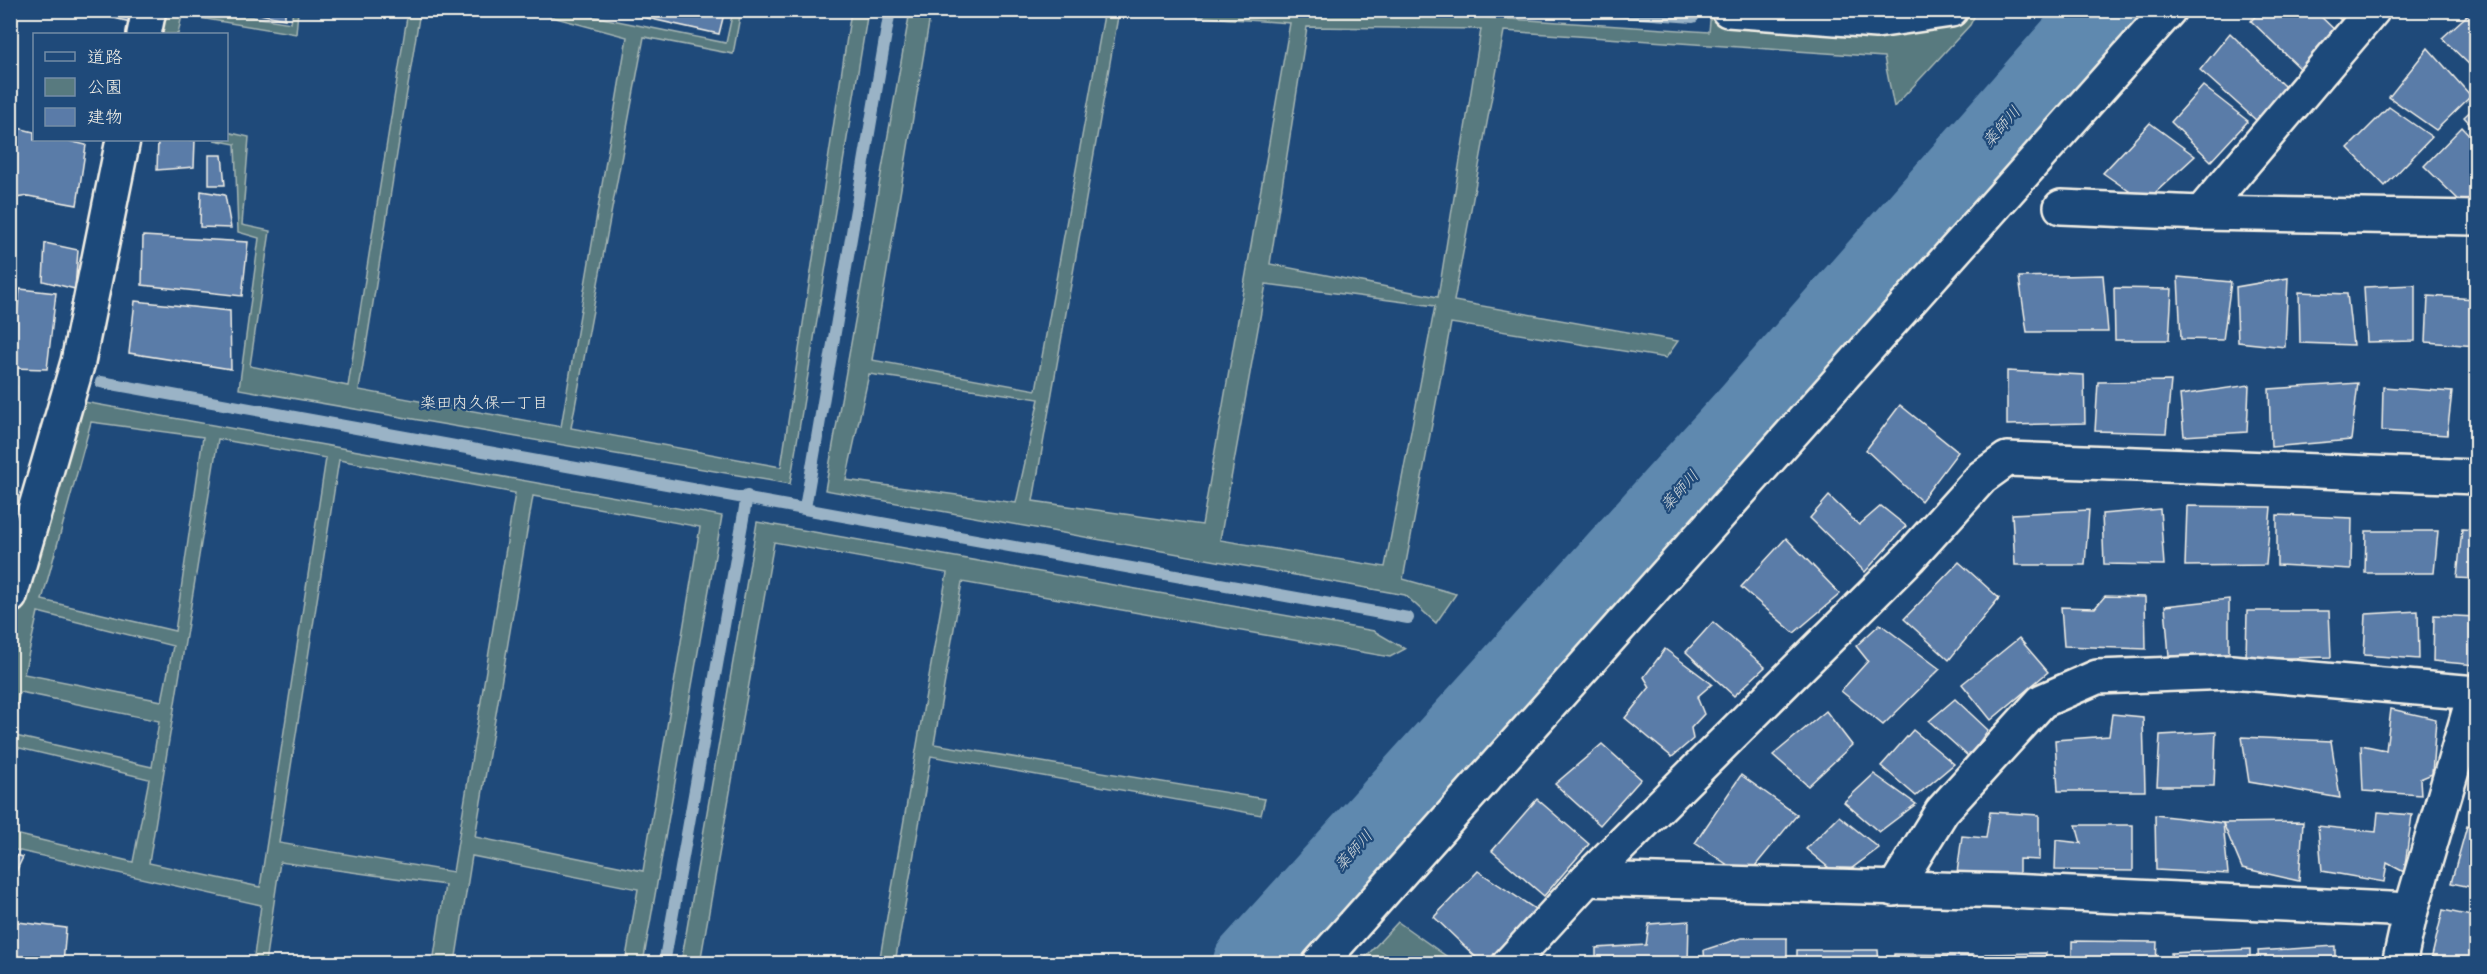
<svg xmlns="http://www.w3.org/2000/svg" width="2487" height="974" viewBox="0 0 2487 974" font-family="'Balsamiq Sans','Klee One',sans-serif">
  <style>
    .green { fill: #587a7f; stroke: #a6b6b4; stroke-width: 1.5; fill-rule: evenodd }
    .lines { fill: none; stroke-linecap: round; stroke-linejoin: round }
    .stream { stroke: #9ab3c6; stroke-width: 12 }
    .river { stroke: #5e89af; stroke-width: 75 }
    .building { fill: #5a7ba8; stroke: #f4f1e8; stroke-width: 1.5 }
    .street-casing { stroke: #f4f1e8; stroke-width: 38 }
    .street { stroke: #1f4a7a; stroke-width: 33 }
    .labels { text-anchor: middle; stroke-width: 4.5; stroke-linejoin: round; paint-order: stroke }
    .water-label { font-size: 16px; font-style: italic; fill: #d6dcdd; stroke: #1f4a7a }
    .neighbourhood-label { font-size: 16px; fill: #f4f1e8; stroke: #1f4a7a }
  </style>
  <rect width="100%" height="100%" fill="#1f4a7a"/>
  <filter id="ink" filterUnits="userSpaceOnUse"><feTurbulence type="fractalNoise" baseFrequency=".0167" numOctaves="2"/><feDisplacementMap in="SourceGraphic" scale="12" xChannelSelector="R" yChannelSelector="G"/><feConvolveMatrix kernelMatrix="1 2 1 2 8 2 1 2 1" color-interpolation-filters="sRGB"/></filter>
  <g filter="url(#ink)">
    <!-- green -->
    <g class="green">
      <path d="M 1375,10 L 1709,32 L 1711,11 L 1977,11 L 1970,25 L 1894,107 L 1884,57 L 1504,31 L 1454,301 L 1678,341 L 1666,358 L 1451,323 L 1403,579 L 1456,594 L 1436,623 L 1405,595 L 825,490 L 910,11 L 931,11 L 872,360 L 1036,390 L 1104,15 L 1034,11 ZM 1119,11 L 1290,23 L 1202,525 L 1033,501 ZM 1307,27 L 1481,29 L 1438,297 L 1270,264 ZM 1266,284 L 1435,306 L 1385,567 L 1220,540 ZM 869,374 L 1039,399 L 1016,503 L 846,480 Z"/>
      <path d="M 149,11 L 215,11 L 291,23 L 293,11 L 298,11 L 296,34 L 182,15 L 178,34 L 144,34 Z"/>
      <path d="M 408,11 L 420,11 L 359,390 L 561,427 L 627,37 L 530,11 L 568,11 L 726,43 L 733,11 L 741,11 L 733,54 L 644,37 L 571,428 L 781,467 L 851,11 L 868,11 L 790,484 L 239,389 L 259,238 L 238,232 L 235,144 L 214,140 L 226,140 L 227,132 L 249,137 L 242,225 L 270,231 L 250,366 L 348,386 Z"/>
      <path d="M 67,399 L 722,516 L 643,963 L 625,963 L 638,889 L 472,856 L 455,963 L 433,963 L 445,885 L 280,862 L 265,963 L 253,963 L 261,905 L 11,849 L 11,833 L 133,862 L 149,779 L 11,746 L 11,735 L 152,767 L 159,721 L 20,692 L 11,727 L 11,596 ZM 91,422 L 203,437 L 175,631 L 42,600 ZM 218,439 L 326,458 L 260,887 L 149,863 ZM 339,460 L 515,493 L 453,872 L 279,843 ZM 533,496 L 700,527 L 643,871 L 475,837 ZM 38,612 L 173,646 L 162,701 L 24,674 Z"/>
      <path d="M 757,522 L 1374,631 L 1405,649 L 1390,657 L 962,582 L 934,744 L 1265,799 L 1261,815 L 931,756 L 895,963 L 879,963 L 947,573 L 774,542 L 700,963 L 681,963 Z"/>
      <path d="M 1398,922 L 1456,963 L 1360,963 Z"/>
    </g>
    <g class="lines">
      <!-- stream -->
      <g class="stream">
        <path d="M 1599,10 L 1693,17"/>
        <path d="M 101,382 L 1408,618"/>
        <path d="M 805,508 L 890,10"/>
        <path d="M 664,964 L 747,496"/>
      </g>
      <!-- river -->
      <path class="river" d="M 1250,964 L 1746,415 L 2102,10"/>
    </g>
    <!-- building -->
    <g class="building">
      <path d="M 80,10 L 138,10 L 135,23 Z"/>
      <path d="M 239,10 L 285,10 L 285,19 Z"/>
      <path d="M 611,10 L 725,10 L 719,34 Z"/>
      <path d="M 2261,10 L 2314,10 L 2341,36 L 2306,74 L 2251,21 Z"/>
      <path d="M 2330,10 L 2364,10 L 2351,29 Z"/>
      <path d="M 2472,11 L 2476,15 L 2476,71 L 2442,38 Z"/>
      <path d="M 2230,33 L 2286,88 L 2257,121 L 2200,70 Z"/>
      <path d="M 2428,48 L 2471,96 L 2436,130 L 2389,97 Z"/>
      <path d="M 2203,86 L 2248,121 L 2211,161 L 2171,122 Z"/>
      <path d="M 2476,106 L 2476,130 L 2464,117 Z"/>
      <path d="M 2389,107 L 2432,137 L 2385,186 L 2348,148 Z"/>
      <path d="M 2150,123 L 2195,156 L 2145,202 L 2103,173 Z"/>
      <path d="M 10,126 L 34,132 L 34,140 L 65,140 L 86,145 L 77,205 L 28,196 L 10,199 Z"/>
      <path d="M 2462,127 L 2476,142 L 2476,192 L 2464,205 L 2424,166 Z"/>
      <path d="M 158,140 L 195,140 L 194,167 L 157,170 Z"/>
      <path d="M 209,155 L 222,155 L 225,185 L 209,185 Z"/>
      <path d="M 201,191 L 225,195 L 231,228 L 200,227 Z"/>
      <path d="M 143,236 L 248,242 L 242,296 L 142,285 Z"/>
      <path d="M 45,243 L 78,250 L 75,289 L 43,281 Z"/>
      <path d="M 2103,275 L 2108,332 L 2027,332 L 2019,277 Z"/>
      <path d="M 2178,277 L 2231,282 L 2223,340 L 2181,339 Z"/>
      <path d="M 2288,278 L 2285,347 L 2238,342 L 2236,287 Z"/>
      <path d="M 2415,285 L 2415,341 L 2367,342 L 2364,287 Z"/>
      <path d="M 2114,288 L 2172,289 L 2169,340 L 2115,340 Z"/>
      <path d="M 20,289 L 56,293 L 47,369 L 10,368 Z"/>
      <path d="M 2299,292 L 2347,294 L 2353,345 L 2300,343 Z"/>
      <path d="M 2428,296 L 2476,299 L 2476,346 L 2426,342 Z"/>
      <path d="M 135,301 L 230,311 L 231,369 L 129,353 Z"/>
      <path d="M 2007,371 L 2084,375 L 2085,423 L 2007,425 Z"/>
      <path d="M 2475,371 L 2476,371 L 2476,446 L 2468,445 Z"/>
      <path d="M 2171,381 L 2166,433 L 2095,431 L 2098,382 Z"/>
      <path d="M 2358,383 L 2351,440 L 2271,447 L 2269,389 Z"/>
      <path d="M 10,385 L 16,386 L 11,441 L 10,441 Z"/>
      <path d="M 2249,385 L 2247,432 L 2184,436 L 2180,395 Z"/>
      <path d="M 2383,387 L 2452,392 L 2447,435 L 2382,431 Z"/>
      <path d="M 1900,405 L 1958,452 L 1921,501 L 1866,450 Z"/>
      <path d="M 1829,496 L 1859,525 L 1881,506 L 1906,526 L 1865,572 L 1810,518 Z"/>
      <path d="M 2187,506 L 2271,507 L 2266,565 L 2185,566 Z"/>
      <path d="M 2160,509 L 2164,565 L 2104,564 L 2102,514 Z"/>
      <path d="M 2089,510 L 2085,565 L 2015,565 L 2012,514 Z"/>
      <path d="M 2277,515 L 2352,518 L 2351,569 L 2277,565 Z"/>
      <path d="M 2462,529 L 2476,530 L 2476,579 L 2457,578 Z"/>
      <path d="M 2366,531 L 2438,531 L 2434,573 L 2365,573 Z"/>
      <path d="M 1786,538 L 1840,594 L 1794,633 L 1741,587 Z"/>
      <path d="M 1959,562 L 1999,598 L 1949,660 L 1904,619 Z"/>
      <path d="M 2105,596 L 2145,597 L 2146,649 L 2064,646 L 2061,607 L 2095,608 Z"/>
      <path d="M 2229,599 L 2229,654 L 2169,656 L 2165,606 Z"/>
      <path d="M 2247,611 L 2329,611 L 2331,657 L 2246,659 Z"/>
      <path d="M 2418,611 L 2419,659 L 2364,655 L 2366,614 Z"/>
      <path d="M 2434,615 L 2476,617 L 2476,665 L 2433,661 Z"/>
      <path d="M 1713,622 L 1765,667 L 1734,696 L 1686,652 Z"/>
      <path d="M 1880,624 L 1940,669 L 1883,725 L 1841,691 L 1868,661 L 1856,646 Z"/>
      <path d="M 2019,638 L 2048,672 L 1991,720 L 1962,684 Z"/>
      <path d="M 1665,649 L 1712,684 L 1697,697 L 1704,714 L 1691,728 L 1693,739 L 1672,757 L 1625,718 L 1650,687 L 1644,677 Z"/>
      <path d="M 1955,699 L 1988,730 L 1969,757 L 1929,721 Z"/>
      <path d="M 2391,709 L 2436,719 L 2432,774 L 2420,779 L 2421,795 L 2363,791 L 2361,745 L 2386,750 Z"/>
      <path d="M 1826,711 L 1852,745 L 1808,786 L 1773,755 Z"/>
      <path d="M 2112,714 L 2143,717 L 2145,791 L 2058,791 L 2055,740 L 2109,736 Z"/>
      <path d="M 1913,730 L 1954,764 L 1916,796 L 1881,766 Z"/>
      <path d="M 2216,732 L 2214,786 L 2157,786 L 2160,735 Z"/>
      <path d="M 2242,737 L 2331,741 L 2340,798 L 2249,782 Z"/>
      <path d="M 1602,744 L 1641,779 L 1600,825 L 1555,784 Z"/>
      <path d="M 1874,774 L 1916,804 L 1879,832 L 1844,802 Z"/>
      <path d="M 1741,775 L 1797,815 L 1746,877 L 1695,843 Z"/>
      <path d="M 1537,799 L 1589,844 L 1544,896 L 1492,851 Z"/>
      <path d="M 1990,812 L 2039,815 L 2039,860 L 2019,859 L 2019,875 L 1957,873 L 1962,836 L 1986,838 Z"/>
      <path d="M 2378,812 L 2412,815 L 2404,872 L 2387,863 L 2384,882 L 2322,871 L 2318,826 L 2376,832 Z"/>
      <path d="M 2155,815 L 2223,823 L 2228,874 L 2156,870 Z"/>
      <path d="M 1839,816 L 1879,848 L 1840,877 L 1806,849 Z"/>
      <path d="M 2303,822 L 2299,881 L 2242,868 L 2223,823 Z"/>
      <path d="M 2076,825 L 2133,825 L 2133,871 L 2055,870 L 2056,840 L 2081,843 Z"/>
      <path d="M 2467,826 L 2476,829 L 2476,888 L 2451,883 Z"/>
      <path d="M 10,854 L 23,857 L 12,880 L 10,879 Z"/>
      <path d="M 1478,871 L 1538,911 L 1491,964 L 1483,964 L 1434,917 Z"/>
      <path d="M 2443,910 L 2476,917 L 2476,964 L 2444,964 L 2431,960 Z"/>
      <path d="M 10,921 L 66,928 L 63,964 L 10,964 Z"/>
      <path d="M 1689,921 L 1688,964 L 1596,964 L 1596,948 L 1646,945 L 1649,924 Z"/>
      <path d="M 1741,938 L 1787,938 L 1787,964 L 1705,964 L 1704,950 Z"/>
      <path d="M 2072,941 L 2157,942 L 2156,964 L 2072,964 Z"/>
      <path d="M 2335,946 L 2335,964 L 2259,964 L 2258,951 Z"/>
      <path d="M 2250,949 L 2250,964 L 2172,964 L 2171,953 Z"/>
      <path d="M 1797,950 L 1878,950 L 1879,964 L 1797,964 Z"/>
      <path d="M 2046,953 L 2045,964 L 1985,964 L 1985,954 Z"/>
      <path d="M 1894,954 L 1973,955 L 1973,964 L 1893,964 Z"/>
    </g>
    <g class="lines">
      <!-- street casing -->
      <g class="street-casing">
        <g id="street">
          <path d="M 1728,10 L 1876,21 L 1951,10"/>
          <path d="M 144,34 L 149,10"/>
          <path d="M 2061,207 L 2201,213 L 2476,218"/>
          <path d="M 2201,213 L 2373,10"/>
          <path d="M 10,596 L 78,362 L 123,140"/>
          <path d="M 1587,879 L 2008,891 L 2411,910"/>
          <path d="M 1894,889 L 1942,811 L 2042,701 L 2097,677 L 2231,672 L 2476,693"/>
          <path d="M 1319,964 L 2169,10"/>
          <path d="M 1509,964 L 1587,879 L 1910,557 L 1982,477 L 2007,459 L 2476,477"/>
          <path d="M 2399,964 L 2411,910 L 2475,692"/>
        </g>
      </g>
      <!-- street -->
      <use href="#street" class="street"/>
    </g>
  </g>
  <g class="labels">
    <!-- water labels -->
    <g class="water-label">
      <text transform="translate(2001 126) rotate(-49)" y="6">薬師川</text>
      <text transform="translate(1679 490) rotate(-48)" y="6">薬師川</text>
      <text transform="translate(1353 850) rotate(-48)" y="6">薬師川</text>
    </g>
    <!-- neighbourhood labels -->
    <g class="neighbourhood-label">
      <text x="484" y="408">楽田内久保一丁目</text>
    </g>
  </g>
  <!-- margin -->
  <rect width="2487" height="974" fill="none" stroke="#1f4a7a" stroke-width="36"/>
  <rect x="18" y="18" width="2451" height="938" fill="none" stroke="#f4f1e8" stroke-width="2" filter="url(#ink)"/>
  <!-- legend -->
  <rect x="33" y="33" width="195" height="108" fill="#1f4a7a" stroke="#748da6" stroke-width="1.5"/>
  <rect x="45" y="52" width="30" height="9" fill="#1f4a7a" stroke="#748da6" stroke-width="1.5"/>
  <text x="87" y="63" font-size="18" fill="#f4f1e8">道路</text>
  <rect x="45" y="78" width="30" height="18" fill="#587a7f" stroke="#748da6" stroke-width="1.5"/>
  <text x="87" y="93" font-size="18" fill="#f4f1e8">公園</text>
  <rect x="45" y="108" width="30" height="18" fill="#5a7ba8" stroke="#748da6" stroke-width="1.5"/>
  <text x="87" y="123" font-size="18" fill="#f4f1e8">建物</text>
</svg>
